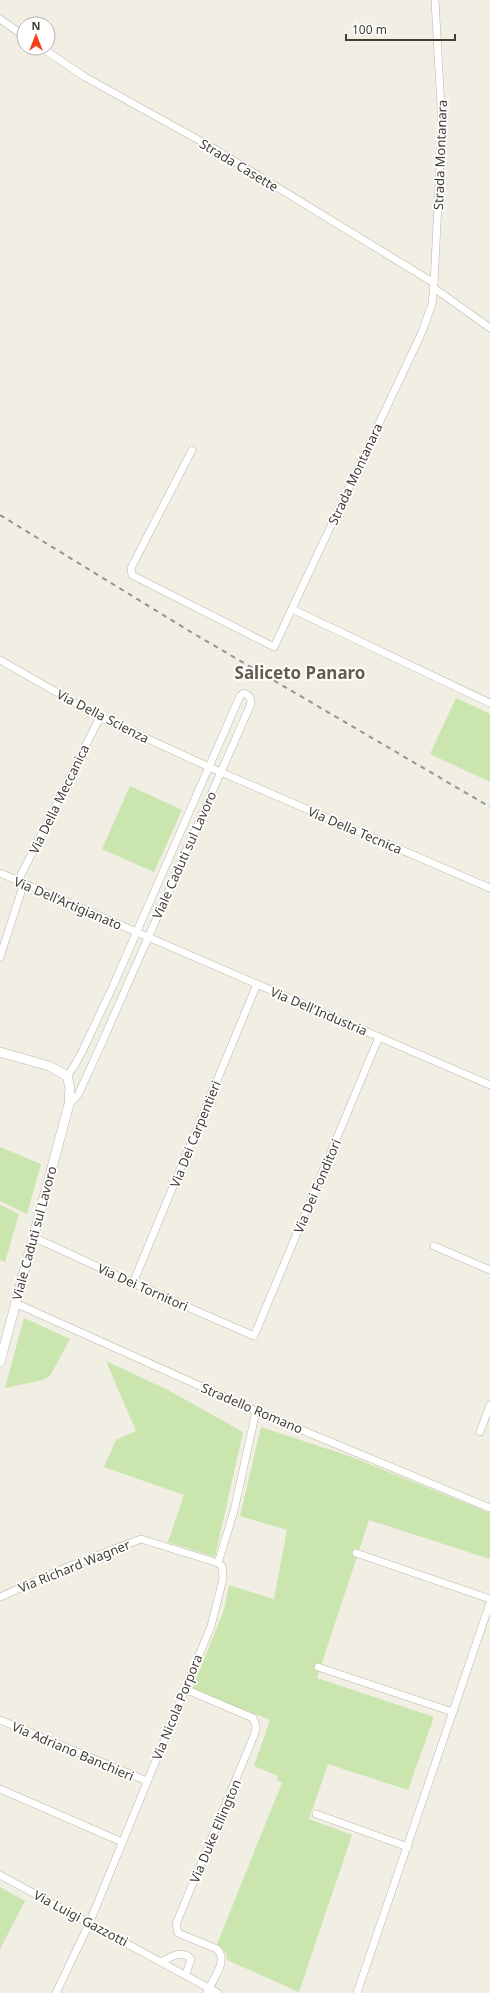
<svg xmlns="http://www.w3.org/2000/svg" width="490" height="1993" viewBox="0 0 490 1993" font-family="'Noto Sans',sans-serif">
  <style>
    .green { fill: #cbe5ae }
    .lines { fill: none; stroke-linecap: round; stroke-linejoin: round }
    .minor-casing { stroke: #bcb6a7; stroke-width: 8 }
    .tertiary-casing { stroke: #bcb6a7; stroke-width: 10 }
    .minor { stroke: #fff; stroke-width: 7 }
    .tertiary { stroke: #fff; stroke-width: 9 }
    .rail { stroke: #949494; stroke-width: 2; stroke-dasharray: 5 5; stroke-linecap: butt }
    .labels { text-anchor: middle; stroke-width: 3.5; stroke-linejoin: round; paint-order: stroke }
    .street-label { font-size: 13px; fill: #433e34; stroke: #fff }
    .district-label { font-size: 17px; font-weight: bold; fill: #665c4c; stroke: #fff }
  </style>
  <rect width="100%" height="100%" fill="#f1eee4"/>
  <!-- green -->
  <g class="green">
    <path d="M 456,698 L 490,714 L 490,782 L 430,754 Z"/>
    <path d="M 130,786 L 182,810 L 154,872 L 102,849 Z"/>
    <path d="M 0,1147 L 41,1164 L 27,1214 L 0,1201 Z"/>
    <path d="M 0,1205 L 19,1214 L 5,1262 L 0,1260 Z"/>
    <path d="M 24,1318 L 70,1339 L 50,1376 L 43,1380 L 5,1388 Z"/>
    <path d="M 106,1361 L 168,1390 L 243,1432 L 215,1557 L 168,1542 L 184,1495 L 104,1467 L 116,1440 L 136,1431 Z"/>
    <path d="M 261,1427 L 352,1457 L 490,1513 L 490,1559 L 369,1520 L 317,1678 L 434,1717 L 408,1790 L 328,1764 L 309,1819 L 352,1835 L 299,1992 L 227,1960 L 226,1953 L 217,1944 L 282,1783 L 277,1780 L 278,1776 L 254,1766 L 270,1720 L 192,1689 L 224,1610 L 229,1585 L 274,1599 L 287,1530 L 240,1516 Z"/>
    <path d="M 0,1887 L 25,1901 L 0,1949 Z"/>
  </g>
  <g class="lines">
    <!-- minor casing -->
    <g class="minor-casing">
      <g id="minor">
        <path d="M 0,19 L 24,36"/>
        <path d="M 42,48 L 85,77 L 213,148 L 434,283"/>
        <path d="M 434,288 L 490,328"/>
        <path d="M 192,450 L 131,568 L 132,575 L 274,647 L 422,332 L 432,304 L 434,283 L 442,125 L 435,0"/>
        <path d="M 292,609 L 490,703"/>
        <path d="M 0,660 L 100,717 L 209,767 L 490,888"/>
        <path d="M 0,873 L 490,1085"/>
        <path d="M 18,881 L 100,717"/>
        <path d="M 0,957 L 24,883"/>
        <path d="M 67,1076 L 73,1068 L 82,1052 L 113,986 L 240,696 L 244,693 L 249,696 L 251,701 L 250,706 L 100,1047 L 78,1095 L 69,1104"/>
        <path d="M 33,1237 L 133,1283 L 254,1336 L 379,1037"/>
        <path d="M 434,1246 L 490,1270"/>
        <path d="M 133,1283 L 257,984"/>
        <path d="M 15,1303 L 256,1411 L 490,1508"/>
        <path d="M 480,1432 L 490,1405"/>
        <path d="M 356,1553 L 490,1599"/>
        <path d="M 0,1597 L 72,1565 L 141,1539 L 218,1563"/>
        <path d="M 318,1667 L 453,1712"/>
        <path d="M 185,1689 L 253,1718 L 256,1726 L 255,1733 L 176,1924 L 178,1933 L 217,1949 C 229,1961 212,1980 207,1993"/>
        <path d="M 0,1720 L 147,1781"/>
        <path d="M 0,1789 L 122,1842"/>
        <path d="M 316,1814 L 408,1847"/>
        <path d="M 0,1875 L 218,1993"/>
        <path d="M 163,1961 C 172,1957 183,1949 191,1959 L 186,1974"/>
        <path d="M 56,1993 L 89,1924 L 211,1626 L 223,1579 L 222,1566 L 218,1563 L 234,1511 L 256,1411"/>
        <path d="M 357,1993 L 490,1603"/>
      </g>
    </g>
    <!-- tertiary casing -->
    <g class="tertiary-casing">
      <path id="tertiary" d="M 0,1052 L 49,1066 L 67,1076 L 70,1088 L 69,1104 L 0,1362"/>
    </g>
    <!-- minor -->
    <use href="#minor" class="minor"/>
    <!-- tertiary -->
    <use href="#tertiary" class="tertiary"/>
    <!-- rail -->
    <path class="rail" d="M 0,515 L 191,632 L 490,807"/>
  </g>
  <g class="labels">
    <!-- street labels -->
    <g class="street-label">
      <text transform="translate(440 155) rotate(-88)" y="5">Strada Montanara</text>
      <text transform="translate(239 165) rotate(31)" y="5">Strada Casette</text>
      <text transform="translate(355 474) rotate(-65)" y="5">Strada Montanara</text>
      <text transform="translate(103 716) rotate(27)" y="5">Via Della Scienza</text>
      <text transform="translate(59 799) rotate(-64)" y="5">Via Della Meccanica</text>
      <text transform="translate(355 830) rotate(23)" y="5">Via Della Tecnica</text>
      <text transform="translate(184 855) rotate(-66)" y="5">Viale Caduti sul Lavoro</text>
      <text transform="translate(68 903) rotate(23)" y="5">Via Dell'Artigianato</text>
      <text transform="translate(319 1011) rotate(23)" y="5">Via Dell'Industria</text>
      <text transform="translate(195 1134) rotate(-68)" y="5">Via Dei Carpentieri</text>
      <text transform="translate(317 1186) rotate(-67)" y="5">Via Dei Fonditori</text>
      <text transform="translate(34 1233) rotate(-75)" y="5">Viale Caduti sul Lavoro</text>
      <text transform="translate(143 1287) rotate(24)" y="5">Via Dei Tornitori</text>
      <text transform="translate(252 1408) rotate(23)" y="5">Stradello Romano</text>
      <text transform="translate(74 1566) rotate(-22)" y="5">Via Richard Wagner</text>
      <text transform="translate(177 1707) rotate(-68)" y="5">Via Nicola Porpora</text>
      <text transform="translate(73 1751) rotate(23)" y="5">Via Adriano Banchieri</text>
      <text transform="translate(215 1831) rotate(-67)" y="5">Via Duke Ellington</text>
      <text transform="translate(81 1918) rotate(28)" y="5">Via Luigi Gazzotti</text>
    </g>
    <!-- district labels -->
    <g class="district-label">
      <text x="300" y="679">Saliceto Panaro</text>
    </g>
  </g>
  <!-- north arrow -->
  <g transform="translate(36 36)"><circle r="19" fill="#ffffff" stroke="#b4b2ae"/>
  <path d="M0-3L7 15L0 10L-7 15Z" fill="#f34019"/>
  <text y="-6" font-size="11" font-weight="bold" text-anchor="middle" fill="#433e34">N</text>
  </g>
  <!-- scale -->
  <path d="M346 34v6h109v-6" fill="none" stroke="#433e34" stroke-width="2"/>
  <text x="352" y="34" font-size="12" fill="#433e34" stroke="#ffffff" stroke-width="3" paint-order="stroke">100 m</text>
</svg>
